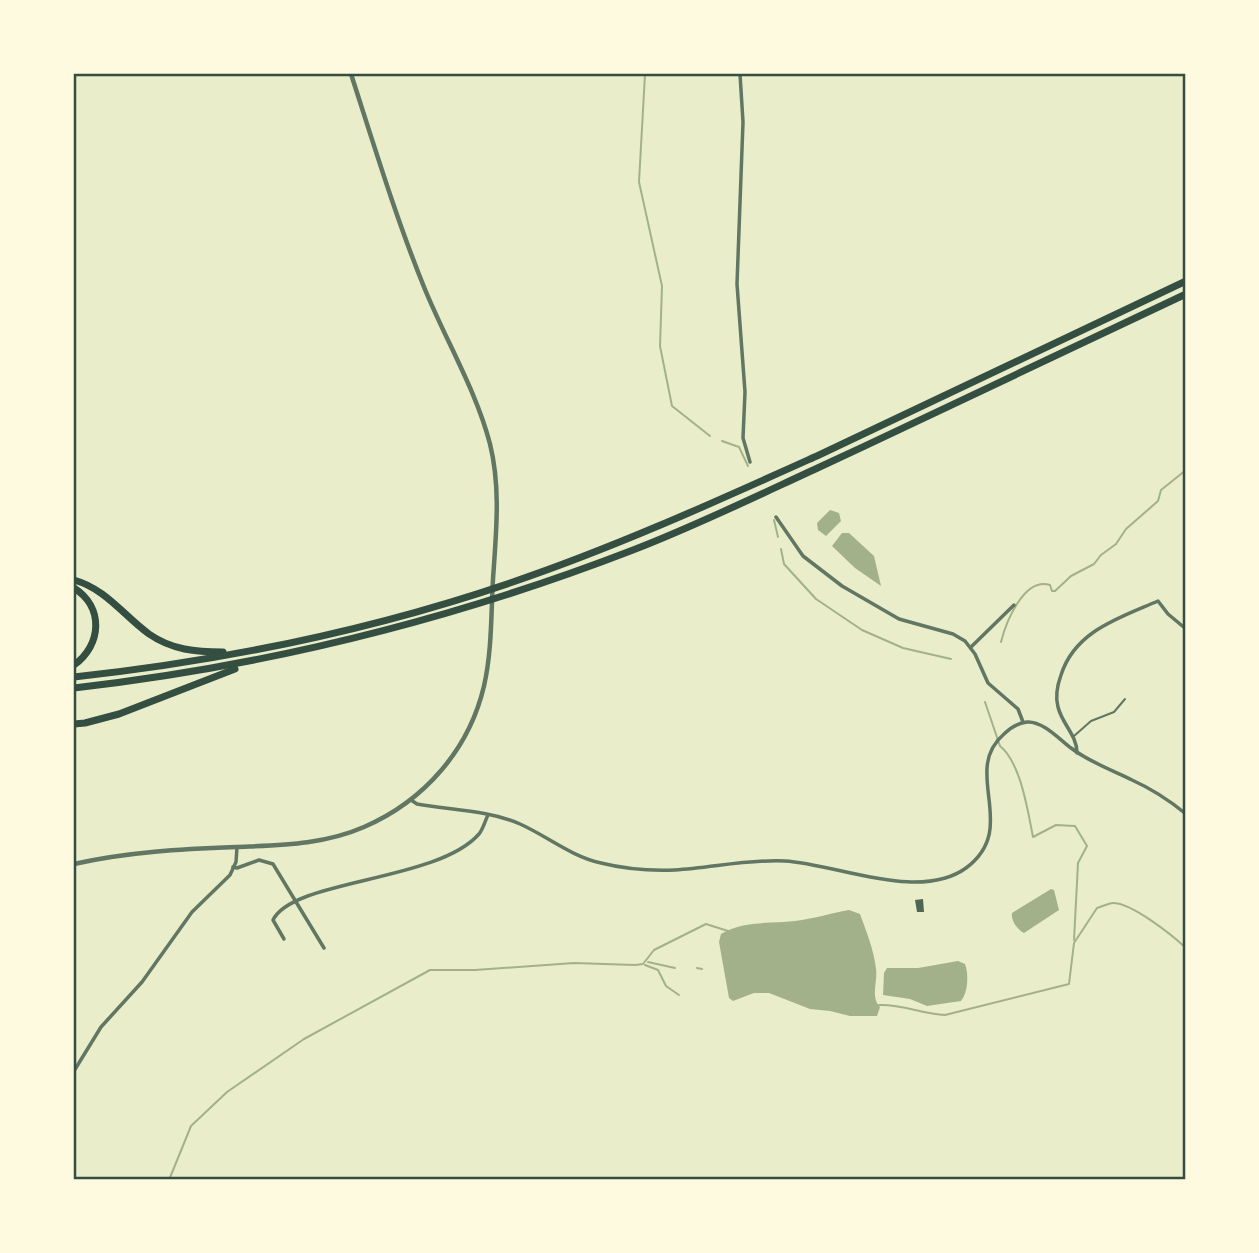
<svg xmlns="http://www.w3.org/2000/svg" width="1259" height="1253" viewBox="0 0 1259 1253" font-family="Lato,sans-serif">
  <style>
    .water { fill: #a3b18a }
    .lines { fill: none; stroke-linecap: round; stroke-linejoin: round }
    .stream { stroke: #a3b18a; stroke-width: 2 }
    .building { fill: #4f6655 }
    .service { stroke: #617663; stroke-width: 2 }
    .minor { stroke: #617663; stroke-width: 3.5 }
    .tertiary { stroke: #617663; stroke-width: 4.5 }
    .motorway { stroke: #344e41; stroke-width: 7 }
    .neatline { fill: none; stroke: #344e41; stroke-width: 2.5 }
  </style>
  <rect width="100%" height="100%" fill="#e9edc9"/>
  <!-- water -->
  <g class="water">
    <path d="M 830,510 L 839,513 L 841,521 L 826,536 L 818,530 L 817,523 Z"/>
    <path d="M 842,533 L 849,533 L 874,556 L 881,586 L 855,568 L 832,546 Z"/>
    <path d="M 1051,889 L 1054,890 L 1059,910 L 1024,933 C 1017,929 1011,921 1012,913 Z"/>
    <path d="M 849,910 L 860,914 C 866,931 874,950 876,969 C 878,982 870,996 880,1007 L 877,1016 L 850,1016 L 830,1011 L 810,1009 L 769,993 L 754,993 L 733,1001 L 729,998 L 719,942 L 721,934 C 744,920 770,924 795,921 C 813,919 831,913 849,910 Z"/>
    <path d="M 958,961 L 965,964 C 969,974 968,993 961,1001 L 927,1006 L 910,999 L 883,995 L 884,973 L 887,968 L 918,968 Z"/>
  </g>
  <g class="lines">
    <!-- stream -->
    <g class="stream">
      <path d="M 645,74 L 639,182 L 662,286 L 660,346 L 672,406 L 710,436"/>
      <path d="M 722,441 L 739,447 L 748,466"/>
      <path d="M 774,520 L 778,537"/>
      <path d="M 781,549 L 784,564 L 816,599 L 862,630 L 903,648 L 951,659"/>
      <path d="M 1001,642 C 1006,622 1024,577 1050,585 L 1052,591 L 1055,591 L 1071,576 L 1094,564 L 1101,555 L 1116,544 L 1126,529 L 1158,501 L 1161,490 L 1186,470"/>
      <path d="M 985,702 L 1000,746 C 1021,763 1028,812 1033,837 L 1056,825 L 1075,826 L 1087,846 L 1078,863 L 1074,940"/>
      <path d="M 648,962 L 675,968"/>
      <path d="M 645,965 L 658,970 L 666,986 L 679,995"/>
      <path d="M 697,968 L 702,969"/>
      <path d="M 879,1005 C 902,1004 922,1014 945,1015 L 1069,984 L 1074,943 L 1097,908 C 1101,907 1109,903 1113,903 C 1132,903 1172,935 1186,948"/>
      <path d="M 169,1180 L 191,1126 L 227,1092 L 304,1039 L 430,970 L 475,970 L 574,963 L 635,965 L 643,964 L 654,950 L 706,924 L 728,931"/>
    </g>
  </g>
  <!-- building -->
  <path class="building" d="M 923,899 L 924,912 L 917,912 L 915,900 Z"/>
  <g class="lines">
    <!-- service -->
    <path class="service" d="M 1074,736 L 1091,721 L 1114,712 L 1125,699"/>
    <!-- minor -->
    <g class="minor">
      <path d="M 740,74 L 743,122 L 737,284 L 745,392 L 743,438 L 750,462"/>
      <path d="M 776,517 L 803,556 L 842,586 L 899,619 L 953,634 L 965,641 L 975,654 L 988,683 L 1018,709 L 1023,722"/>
      <path d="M 971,647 L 1014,605"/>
      <path d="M 1077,753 C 1077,735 1062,724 1058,707 C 1055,696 1057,686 1061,675 C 1075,631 1119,618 1158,601 L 1168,614 L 1186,629"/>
      <path d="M 411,800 L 417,804 C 450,810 489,810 520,824 C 547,836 572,857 601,863 C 625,869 650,871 675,870 C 711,868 749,859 785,861 C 837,864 919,902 966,868 C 1021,827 960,772 1004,734 C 1010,728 1018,723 1027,722 C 1043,721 1059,739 1071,748 C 1089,762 1112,770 1132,780 C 1152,789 1169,800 1186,814"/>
      <path d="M 233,867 L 237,868 L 259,860 L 273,864 L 324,948"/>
      <path d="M 284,939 L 273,920 C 293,879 437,882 479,834 C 483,829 485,821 488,815"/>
      <path d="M 74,1071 L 101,1027 L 142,982 L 192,912 L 230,875 L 236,862 L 237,847"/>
    </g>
    <!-- tertiary -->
    <path class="tertiary" d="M 74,864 C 127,852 182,849 236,847 C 280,845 323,845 364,827 C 424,801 469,750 484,686 C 492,651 491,614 493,579 C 496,534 501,488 490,444 C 476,390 445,339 424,287 C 396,218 374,145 351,74"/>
    <!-- motorway -->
    <g class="motorway">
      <path d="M 74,580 C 106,589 123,615 149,634 C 172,650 196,652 223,652"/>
      <path d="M 74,588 C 104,607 102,645 74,665"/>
      <path d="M 74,677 C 221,661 369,631 510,583 C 616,547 717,501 819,455 C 941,398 1063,339 1186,281"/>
      <path d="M 74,688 C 267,666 452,620 633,550 C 698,525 761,494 824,465 C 945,409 1065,351 1186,294"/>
      <path d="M 74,724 L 85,723 L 119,714 L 235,669"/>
    </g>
  </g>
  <!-- border -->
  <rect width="1259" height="1253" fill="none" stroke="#fefae0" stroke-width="150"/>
  <rect x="75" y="75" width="1109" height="1103" class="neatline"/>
</svg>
